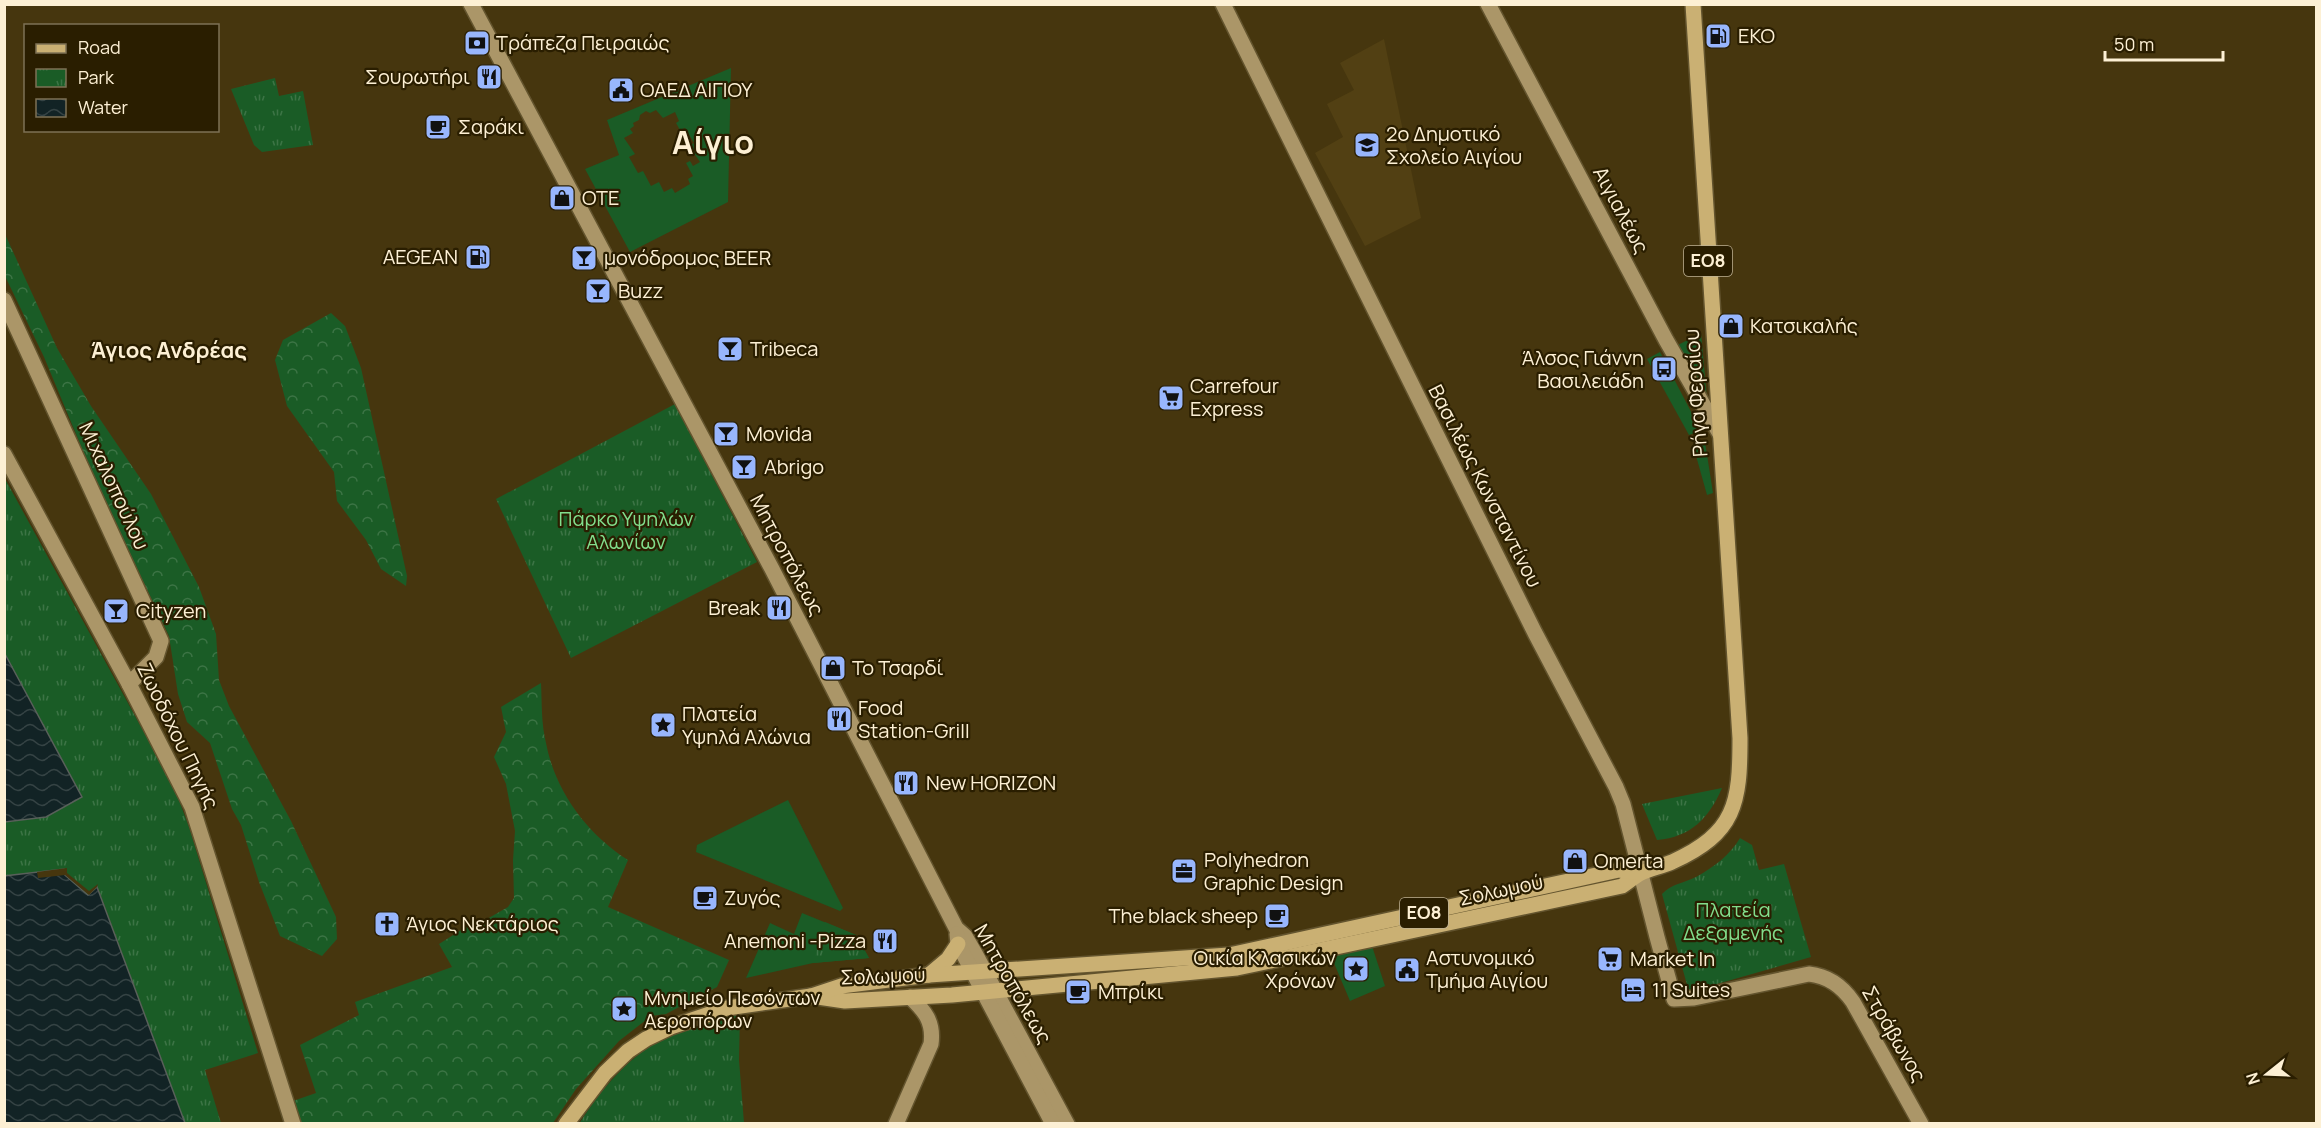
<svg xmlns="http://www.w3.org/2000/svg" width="2321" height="1128" viewBox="0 0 2321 1128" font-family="Manrope,sans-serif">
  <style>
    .built { fill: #524013 }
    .grass { fill: #1a5c26; fill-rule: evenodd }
    .forest { fill: url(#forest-crowns) }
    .park { fill: url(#park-tufts) }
    .water { fill: url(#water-waves); stroke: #58605a; stroke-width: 1.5 }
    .pier { fill: #46360e }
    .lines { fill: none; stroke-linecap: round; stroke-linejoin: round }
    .secondary-casing { stroke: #63542e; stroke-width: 18 }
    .primary-casing { stroke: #63542e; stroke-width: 18 }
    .secondary { stroke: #ab9668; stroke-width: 15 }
    .primary { stroke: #cab073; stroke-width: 15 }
    .labels { text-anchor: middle; stroke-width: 4.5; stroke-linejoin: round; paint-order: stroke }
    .shield { fill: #2a1e00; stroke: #beb194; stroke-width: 1.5 }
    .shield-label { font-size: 18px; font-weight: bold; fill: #fdf0d4 }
    .poi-label { font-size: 20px; fill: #fdf0d4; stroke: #2a1e00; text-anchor: start }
    .street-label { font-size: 20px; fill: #fdf0d4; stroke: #2a1e00 }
    .park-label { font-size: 20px; fill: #82de8c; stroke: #2a1e00 }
    .quarter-label { font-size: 22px; font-weight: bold; fill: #fdf0d4; stroke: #2a1e00 }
    .town-label { font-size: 32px; font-weight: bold; fill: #fdf0d4; stroke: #2a1e00 }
  </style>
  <defs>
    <pattern id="forest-crowns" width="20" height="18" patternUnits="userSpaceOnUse" patternTransform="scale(1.5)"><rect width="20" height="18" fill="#1a5c26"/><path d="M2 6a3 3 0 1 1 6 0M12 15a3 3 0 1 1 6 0" fill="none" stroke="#3c7445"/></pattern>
    <pattern id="park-tufts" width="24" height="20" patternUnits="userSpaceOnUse" patternTransform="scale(1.5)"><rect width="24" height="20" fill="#1a5c26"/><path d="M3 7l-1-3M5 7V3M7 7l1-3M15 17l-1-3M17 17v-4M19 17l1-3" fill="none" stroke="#3c7445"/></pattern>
    <pattern id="water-waves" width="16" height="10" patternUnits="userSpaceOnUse" patternTransform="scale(1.5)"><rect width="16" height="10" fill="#122325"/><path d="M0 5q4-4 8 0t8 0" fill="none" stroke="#354344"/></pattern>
  </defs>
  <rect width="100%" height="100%" fill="#46360e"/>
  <!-- built -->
  <path class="built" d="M 1384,39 L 1421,218 L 1365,246 L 1315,153 L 1343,137 L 1327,104 L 1354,90 L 1340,63 Z"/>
  <!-- grass -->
  <g class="grass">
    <path d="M 731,68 L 728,202 L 630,252 L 585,169 L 619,155 L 607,120 ZM 656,110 L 663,118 L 675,112 L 679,121 L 676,123 L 680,130 L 685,128 L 694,143 L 689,146 L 700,162 L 693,166 L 690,161 L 686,163 L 693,176 L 688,179 L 690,184 L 675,193 L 672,188 L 664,192 L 659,182 L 651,186 L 643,171 L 638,173 L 629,157 L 635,154 L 624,138 L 633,133 L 630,129 L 634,126 L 633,123 L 639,120 L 640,115 L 646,111 L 650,113 Z"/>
    <path d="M 1701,333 L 1707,399 L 1678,345 Z"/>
    <path d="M 1660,352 L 1701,431 L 1689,435 L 1647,359 Z"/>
    <path d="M 1705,442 L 1713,493 L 1707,495 L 1693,445 Z"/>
    <path d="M 788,800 L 843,908 L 840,911 L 696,852 L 697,845 Z"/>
    <path d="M 802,913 L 856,935 L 869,958 L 813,963 L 746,978 L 770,923 L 794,934 Z"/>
    <path d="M 1372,946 L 1385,986 L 1350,1001 L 1331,956 Z"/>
  </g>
  <!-- forest -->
  <g class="forest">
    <path d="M 4,232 L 57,348 L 91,406 L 151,494 L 199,587 L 216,634 L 219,680 L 229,706 L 291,821 L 336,917 L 337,939 L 322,956 L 280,936 L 259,882 L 241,825 L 232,809 L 210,743 L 187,722 L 178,694 L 169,636 L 93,475 L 44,357 L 5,276 Z"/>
    <path d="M 331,313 L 345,326 L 361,368 L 407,576 L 406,586 L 381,569 L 366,540 L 337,501 L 334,472 L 287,406 L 275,360 L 283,340 Z"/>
    <path d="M 541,683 C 542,703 541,723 546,743 C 555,791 587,834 628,860 L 608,907 L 729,960 L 717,987 L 666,1014 L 651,1016 L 619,1041 L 576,1089 L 553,1123 L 300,1123 L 293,1101 L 316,1093 L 300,1045 L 359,1015 L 355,1002 L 452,967 L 439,944 L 469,925 L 480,923 L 508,907 L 514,898 L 513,860 L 515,831 L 506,784 L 494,757 L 506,732 L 501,707 Z"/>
  </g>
  <!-- park -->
  <g class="park">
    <path d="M 275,78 L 279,96 L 303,91 L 313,145 L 262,152 L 254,145 L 231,89 Z"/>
    <path d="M 675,404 L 757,562 L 571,658 L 496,499 Z"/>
    <path d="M 4,477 L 174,787 L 189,827 L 258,1053 L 205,1070 L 221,1123 L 185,1123 L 98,888 L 89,895 L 36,872 L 5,876 L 5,822 L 46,817 L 82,797 L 5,654 Z"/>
    <path d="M 1722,788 C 1709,818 1691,837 1657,840 L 1642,804 Z"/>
    <path d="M 1740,838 L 1752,845 L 1759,870 L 1784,864 L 1811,957 L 1689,992 L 1662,894 C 1671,884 1684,883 1696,877 C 1714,867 1730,855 1740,838 Z"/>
    <path d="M 825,922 L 856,935 L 869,958 L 813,963 Z"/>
    <path d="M 740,1014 L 739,1060 L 744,1123 L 579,1124 C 604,1084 637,1047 681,1030 C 700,1023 720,1019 740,1014 Z"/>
  </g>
  <!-- water -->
  <g class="water">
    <path d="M 5,654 L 82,797 L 46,817 L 5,822 Z"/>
    <path d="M 64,869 L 65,875 L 88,895 L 97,887 L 185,1123 L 5,1123 L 4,876 Z"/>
  </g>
  <!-- pier -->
  <path class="pier" d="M 67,868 L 67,873 L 89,891 L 98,884 L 97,887 L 89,895 L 65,875 L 38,878 L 37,872 Z"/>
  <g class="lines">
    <!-- secondary casing -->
    <g class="secondary-casing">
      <g id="secondary">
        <path d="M 471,4 L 772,569 L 956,928 L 965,936 L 976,955 L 1067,1124"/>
        <path d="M 1223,4 L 1535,633 L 1616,787 L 1623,804 L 1657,937 L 1674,999 L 1694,998 L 1809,974 C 1828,976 1842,986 1853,1002 L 1921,1124"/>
        <path d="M 1488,4 L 1666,340 L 1720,434"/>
        <path d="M 4,300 L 161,641 L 156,657 L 129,684"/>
        <path d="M 4,454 L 129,684 L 192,807 L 293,1124"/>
        <path d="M 957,934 L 958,944 L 1053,1124"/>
        <path d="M 896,1124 L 931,1044 C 934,1022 925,1011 910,997"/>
      </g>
    </g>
    <!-- primary casing -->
    <g class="primary-casing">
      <g id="primary">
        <path d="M 929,975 L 948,959 L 958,944"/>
        <path d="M 811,996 L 845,1001 L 952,995 L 1237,968 L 1622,886 C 1628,882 1635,876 1641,873 C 1651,869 1662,866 1672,862 C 1736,833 1740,803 1740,738 L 1693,4"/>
        <path d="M 566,1124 L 605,1073 L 628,1051 L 646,1039 L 671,1027 L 727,1008 L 811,996 L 841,986 L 929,975 L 1229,955 L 1619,870 L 1640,873"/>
      </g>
    </g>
    <!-- secondary -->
    <use href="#secondary" class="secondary"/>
    <!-- primary -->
    <use href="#primary" class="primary"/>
  </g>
  <!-- icons -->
  <defs>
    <g id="fuel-square" transform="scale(1.35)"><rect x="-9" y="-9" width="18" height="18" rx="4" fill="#98b6fd" stroke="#2a1e00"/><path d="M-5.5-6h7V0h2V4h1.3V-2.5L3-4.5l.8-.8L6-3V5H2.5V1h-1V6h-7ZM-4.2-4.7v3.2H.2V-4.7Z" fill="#111"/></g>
    <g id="bank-square" transform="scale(1.35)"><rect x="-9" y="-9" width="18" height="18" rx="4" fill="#98b6fd" stroke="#2a1e00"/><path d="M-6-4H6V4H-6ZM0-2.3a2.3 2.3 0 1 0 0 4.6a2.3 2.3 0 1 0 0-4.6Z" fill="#111"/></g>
    <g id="restaurant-square" transform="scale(1.35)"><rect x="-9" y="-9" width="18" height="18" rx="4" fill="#98b6fd" stroke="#2a1e00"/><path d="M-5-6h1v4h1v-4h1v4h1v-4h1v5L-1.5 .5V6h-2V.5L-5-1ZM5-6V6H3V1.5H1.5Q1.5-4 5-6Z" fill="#111"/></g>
    <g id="civic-square" transform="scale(1.35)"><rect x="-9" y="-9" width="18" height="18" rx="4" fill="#98b6fd" stroke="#2a1e00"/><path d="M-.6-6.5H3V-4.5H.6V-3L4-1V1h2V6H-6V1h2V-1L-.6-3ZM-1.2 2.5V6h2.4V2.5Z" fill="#111"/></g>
    <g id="cafe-square" transform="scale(1.35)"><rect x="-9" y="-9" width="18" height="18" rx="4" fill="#98b6fd" stroke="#2a1e00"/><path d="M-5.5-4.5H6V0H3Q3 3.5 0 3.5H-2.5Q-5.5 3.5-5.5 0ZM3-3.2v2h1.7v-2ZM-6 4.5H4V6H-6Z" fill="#111"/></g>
    <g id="school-square" transform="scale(1.35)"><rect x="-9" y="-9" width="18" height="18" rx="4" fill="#98b6fd" stroke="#2a1e00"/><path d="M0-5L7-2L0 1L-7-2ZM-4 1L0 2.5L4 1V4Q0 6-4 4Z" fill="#111"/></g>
    <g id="shop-square" transform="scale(1.35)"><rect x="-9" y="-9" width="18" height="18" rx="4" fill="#98b6fd" stroke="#2a1e00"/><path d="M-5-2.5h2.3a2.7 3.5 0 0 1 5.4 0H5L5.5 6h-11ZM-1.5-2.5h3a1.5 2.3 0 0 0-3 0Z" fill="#111"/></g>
    <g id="bar-square" transform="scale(1.35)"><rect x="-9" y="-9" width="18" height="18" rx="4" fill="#98b6fd" stroke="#2a1e00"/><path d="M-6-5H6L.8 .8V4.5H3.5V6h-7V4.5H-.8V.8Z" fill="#111"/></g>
    <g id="bus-square" transform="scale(1.35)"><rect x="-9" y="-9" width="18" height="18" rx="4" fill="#98b6fd" stroke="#2a1e00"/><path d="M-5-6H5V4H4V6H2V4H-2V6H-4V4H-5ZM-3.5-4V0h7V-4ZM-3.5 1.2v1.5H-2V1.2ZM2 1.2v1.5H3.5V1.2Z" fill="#111"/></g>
    <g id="supermarket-square" transform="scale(1.35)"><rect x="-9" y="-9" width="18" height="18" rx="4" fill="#98b6fd" stroke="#2a1e00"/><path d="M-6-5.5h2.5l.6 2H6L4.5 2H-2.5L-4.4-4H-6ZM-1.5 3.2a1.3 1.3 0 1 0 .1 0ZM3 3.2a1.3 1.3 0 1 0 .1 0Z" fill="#111"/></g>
    <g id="sight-square" transform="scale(1.35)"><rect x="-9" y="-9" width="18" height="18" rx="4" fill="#98b6fd" stroke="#2a1e00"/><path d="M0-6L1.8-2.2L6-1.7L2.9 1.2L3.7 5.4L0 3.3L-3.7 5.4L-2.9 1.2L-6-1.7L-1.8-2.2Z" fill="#111"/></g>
    <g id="office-square" transform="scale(1.35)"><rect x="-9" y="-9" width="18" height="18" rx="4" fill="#98b6fd" stroke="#2a1e00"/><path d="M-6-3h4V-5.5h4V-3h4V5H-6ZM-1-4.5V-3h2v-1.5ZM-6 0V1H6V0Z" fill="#111"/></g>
    <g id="church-square" transform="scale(1.35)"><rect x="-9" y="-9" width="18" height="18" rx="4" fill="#98b6fd" stroke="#2a1e00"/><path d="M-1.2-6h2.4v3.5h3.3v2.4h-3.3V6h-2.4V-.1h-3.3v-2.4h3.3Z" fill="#111"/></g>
    <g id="hotel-square" transform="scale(1.35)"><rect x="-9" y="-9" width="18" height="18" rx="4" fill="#98b6fd" stroke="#2a1e00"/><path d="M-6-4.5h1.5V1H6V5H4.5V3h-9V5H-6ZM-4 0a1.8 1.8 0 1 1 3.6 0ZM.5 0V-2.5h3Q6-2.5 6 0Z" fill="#111"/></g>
  </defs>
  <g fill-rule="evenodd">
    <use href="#fuel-square" x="1718" y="36"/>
    <use href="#bank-square" x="477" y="43"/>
    <use href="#restaurant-square" x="489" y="77"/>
    <use href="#civic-square" x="621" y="90"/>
    <use href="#cafe-square" x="438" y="127"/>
    <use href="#school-square" x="1367" y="145"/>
    <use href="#shop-square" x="562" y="198"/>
    <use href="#fuel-square" x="478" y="257"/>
    <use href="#bar-square" x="584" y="258"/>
    <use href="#bar-square" x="598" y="291"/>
    <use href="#shop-square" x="1731" y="326"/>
    <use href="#bar-square" x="730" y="349"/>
    <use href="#bus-square" x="1664" y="369"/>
    <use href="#supermarket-square" x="1171" y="398"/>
    <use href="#bar-square" x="726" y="434"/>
    <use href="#bar-square" x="744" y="467"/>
    <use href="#restaurant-square" x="779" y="608"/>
    <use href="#bar-square" x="116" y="611"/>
    <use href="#shop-square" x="833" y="668"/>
    <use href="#restaurant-square" x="839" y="719"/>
    <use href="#sight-square" x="663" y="725"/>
    <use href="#restaurant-square" x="906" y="783"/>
    <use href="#shop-square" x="1575" y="861"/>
    <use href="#office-square" x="1184" y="871"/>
    <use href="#cafe-square" x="705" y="898"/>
    <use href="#cafe-square" x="1277" y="916"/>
    <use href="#church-square" x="387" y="924"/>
    <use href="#restaurant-square" x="885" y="941"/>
    <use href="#supermarket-square" x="1610" y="959"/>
    <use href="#sight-square" x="1356" y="969"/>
    <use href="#civic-square" x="1407" y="970"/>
    <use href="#hotel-square" x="1633" y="990"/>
    <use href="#cafe-square" x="1078" y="992"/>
    <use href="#sight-square" x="624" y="1009"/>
  </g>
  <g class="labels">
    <!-- shield labels -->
    <g class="shield">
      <rect x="1684" y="246" width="48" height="30" rx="4.5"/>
      <rect x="1400" y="898" width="48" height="30" rx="4.5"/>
    </g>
    <g class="shield-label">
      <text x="1708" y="267">ΕΟ8</text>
      <text x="1424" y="919">ΕΟ8</text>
    </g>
    <!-- poi labels -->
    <g class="poi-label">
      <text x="1738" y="43">EKO</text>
      <text x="496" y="50">Τράπεζα Πειραιώς</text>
      <text x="470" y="84" text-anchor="end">Σουρωτήρι</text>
      <text x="640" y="97">ΟΑΕΔ ΑΙΓΙΟΥ</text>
      <text x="458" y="134">Σαράκι</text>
      <text x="1386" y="141">2ο Δημοτικό<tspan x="1386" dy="23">Σχολείο Αιγίου</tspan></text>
      <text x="582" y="205">ΟΤΕ</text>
      <text x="458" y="264" text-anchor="end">AEGEAN</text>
      <text x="604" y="265">μονόδρομος BEER</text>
      <text x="618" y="298">Buzz</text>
      <text x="1750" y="333">Κατσικαλής</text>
      <text x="750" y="356">Tribeca</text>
      <text x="1644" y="365" text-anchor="end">Άλσος Γιάννη<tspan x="1644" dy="23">Βασιλειάδη</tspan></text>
      <text x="1190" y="393">Carrefour<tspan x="1190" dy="23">Express</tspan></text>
      <text x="746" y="441">Movida</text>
      <text x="764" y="474">Abrigo</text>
      <text x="760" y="615" text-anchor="end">Break</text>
      <text x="136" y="618">Cityzen</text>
      <text x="852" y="675">Το Τσαρδί</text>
      <text x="858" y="715">Food<tspan x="858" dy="23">Station-Grill</tspan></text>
      <text x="682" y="721">Πλατεία<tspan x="682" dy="23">Υψηλά Αλώνια</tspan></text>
      <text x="926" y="790">New HORIZON</text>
      <text x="1204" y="867">Polyhedron<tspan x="1204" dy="23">Graphic Design</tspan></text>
      <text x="1594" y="868">Omerta</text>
      <text x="724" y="905">Ζυγός</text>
      <text x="1258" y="923" text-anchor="end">The black sheep</text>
      <text x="406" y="931">Άγιος Νεκτάριος</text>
      <text x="866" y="948" text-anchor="end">Anemoni -Pizza</text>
      <text x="1336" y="965" text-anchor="end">Οικία Κλασικών<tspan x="1336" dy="23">Χρόνων</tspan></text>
      <text x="1426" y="965">Αστυνομικό<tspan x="1426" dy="23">Τμήμα Αιγίου</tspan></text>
      <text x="1630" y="966">Market In</text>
      <text x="1652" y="997">11 Suites</text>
      <text x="1098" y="999">Μπρίκι</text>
      <text x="644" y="1005">Μνημείο Πεσόντων<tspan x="644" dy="23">Αεροπόρων</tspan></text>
    </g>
    <!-- street labels -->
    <g class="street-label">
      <text transform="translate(1621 210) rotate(62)" y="7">Αιγιαλέως</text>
      <text transform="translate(1696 393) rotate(-94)" y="7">Ρήγα Φεραίου</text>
      <text transform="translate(114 486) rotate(65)" y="7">Μιχαλοπούλου</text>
      <text transform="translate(1485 486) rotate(63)" y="7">Βασιλέως Κωνσταντίνου</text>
      <text transform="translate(787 555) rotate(62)" y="7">Μητροπόλεως</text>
      <text transform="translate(178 736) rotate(64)" y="7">Ζωοδόχου Πηγής</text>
      <text transform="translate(1501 890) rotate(-12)" y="7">Σολωμού</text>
      <text transform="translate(883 976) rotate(-2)" y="7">Σολωμού</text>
      <text transform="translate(1013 984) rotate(60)" y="7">Μητροπόλεως</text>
      <text transform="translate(1894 1034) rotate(60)" y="7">Στράβωνος</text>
    </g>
    <!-- park labels -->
    <g class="park-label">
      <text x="626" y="526">Πάρκο Υψηλών<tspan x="626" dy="23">Αλωνίων</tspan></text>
      <text x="1733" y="917">Πλατεία<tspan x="1733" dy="23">Δεξαμενής</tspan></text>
    </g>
    <!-- quarter labels -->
    <g class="quarter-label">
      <text x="169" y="358">Άγιος Ανδρέας</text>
    </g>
    <!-- town labels -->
    <g class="town-label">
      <text x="713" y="154">Αίγιο</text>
    </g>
  </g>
  <!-- border -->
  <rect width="2321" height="1128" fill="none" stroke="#fdf0d4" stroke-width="12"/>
  <!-- legend -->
  <rect x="24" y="24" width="195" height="108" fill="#2a1e00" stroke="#7e7255" stroke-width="1.5"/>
  <rect x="36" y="44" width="30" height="9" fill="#cab073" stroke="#7e7255" stroke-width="1.5"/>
  <text x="78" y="54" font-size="18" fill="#fdf0d4">Road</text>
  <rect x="36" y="69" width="30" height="18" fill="url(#park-tufts)" stroke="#7e7255" stroke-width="1.5"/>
  <text x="78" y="84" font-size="18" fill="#fdf0d4">Park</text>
  <rect x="36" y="99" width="30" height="18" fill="url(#water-waves)" stroke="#7e7255" stroke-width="1.5"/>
  <text x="78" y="114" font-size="18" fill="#fdf0d4">Water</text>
  <!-- north arrow -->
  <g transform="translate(2267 1074) rotate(252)" stroke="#2a1e00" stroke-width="4.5" paint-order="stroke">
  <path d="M0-4.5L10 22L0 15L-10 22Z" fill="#fdf0d4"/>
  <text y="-9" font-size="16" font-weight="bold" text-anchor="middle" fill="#fdf0d4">N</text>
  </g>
  <!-- scale -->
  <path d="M2105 51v9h118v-9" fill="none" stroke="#fdf0d4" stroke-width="3"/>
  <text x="2114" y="51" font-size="18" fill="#fdf0d4" stroke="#2a1e00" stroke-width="4.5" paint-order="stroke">50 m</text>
</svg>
